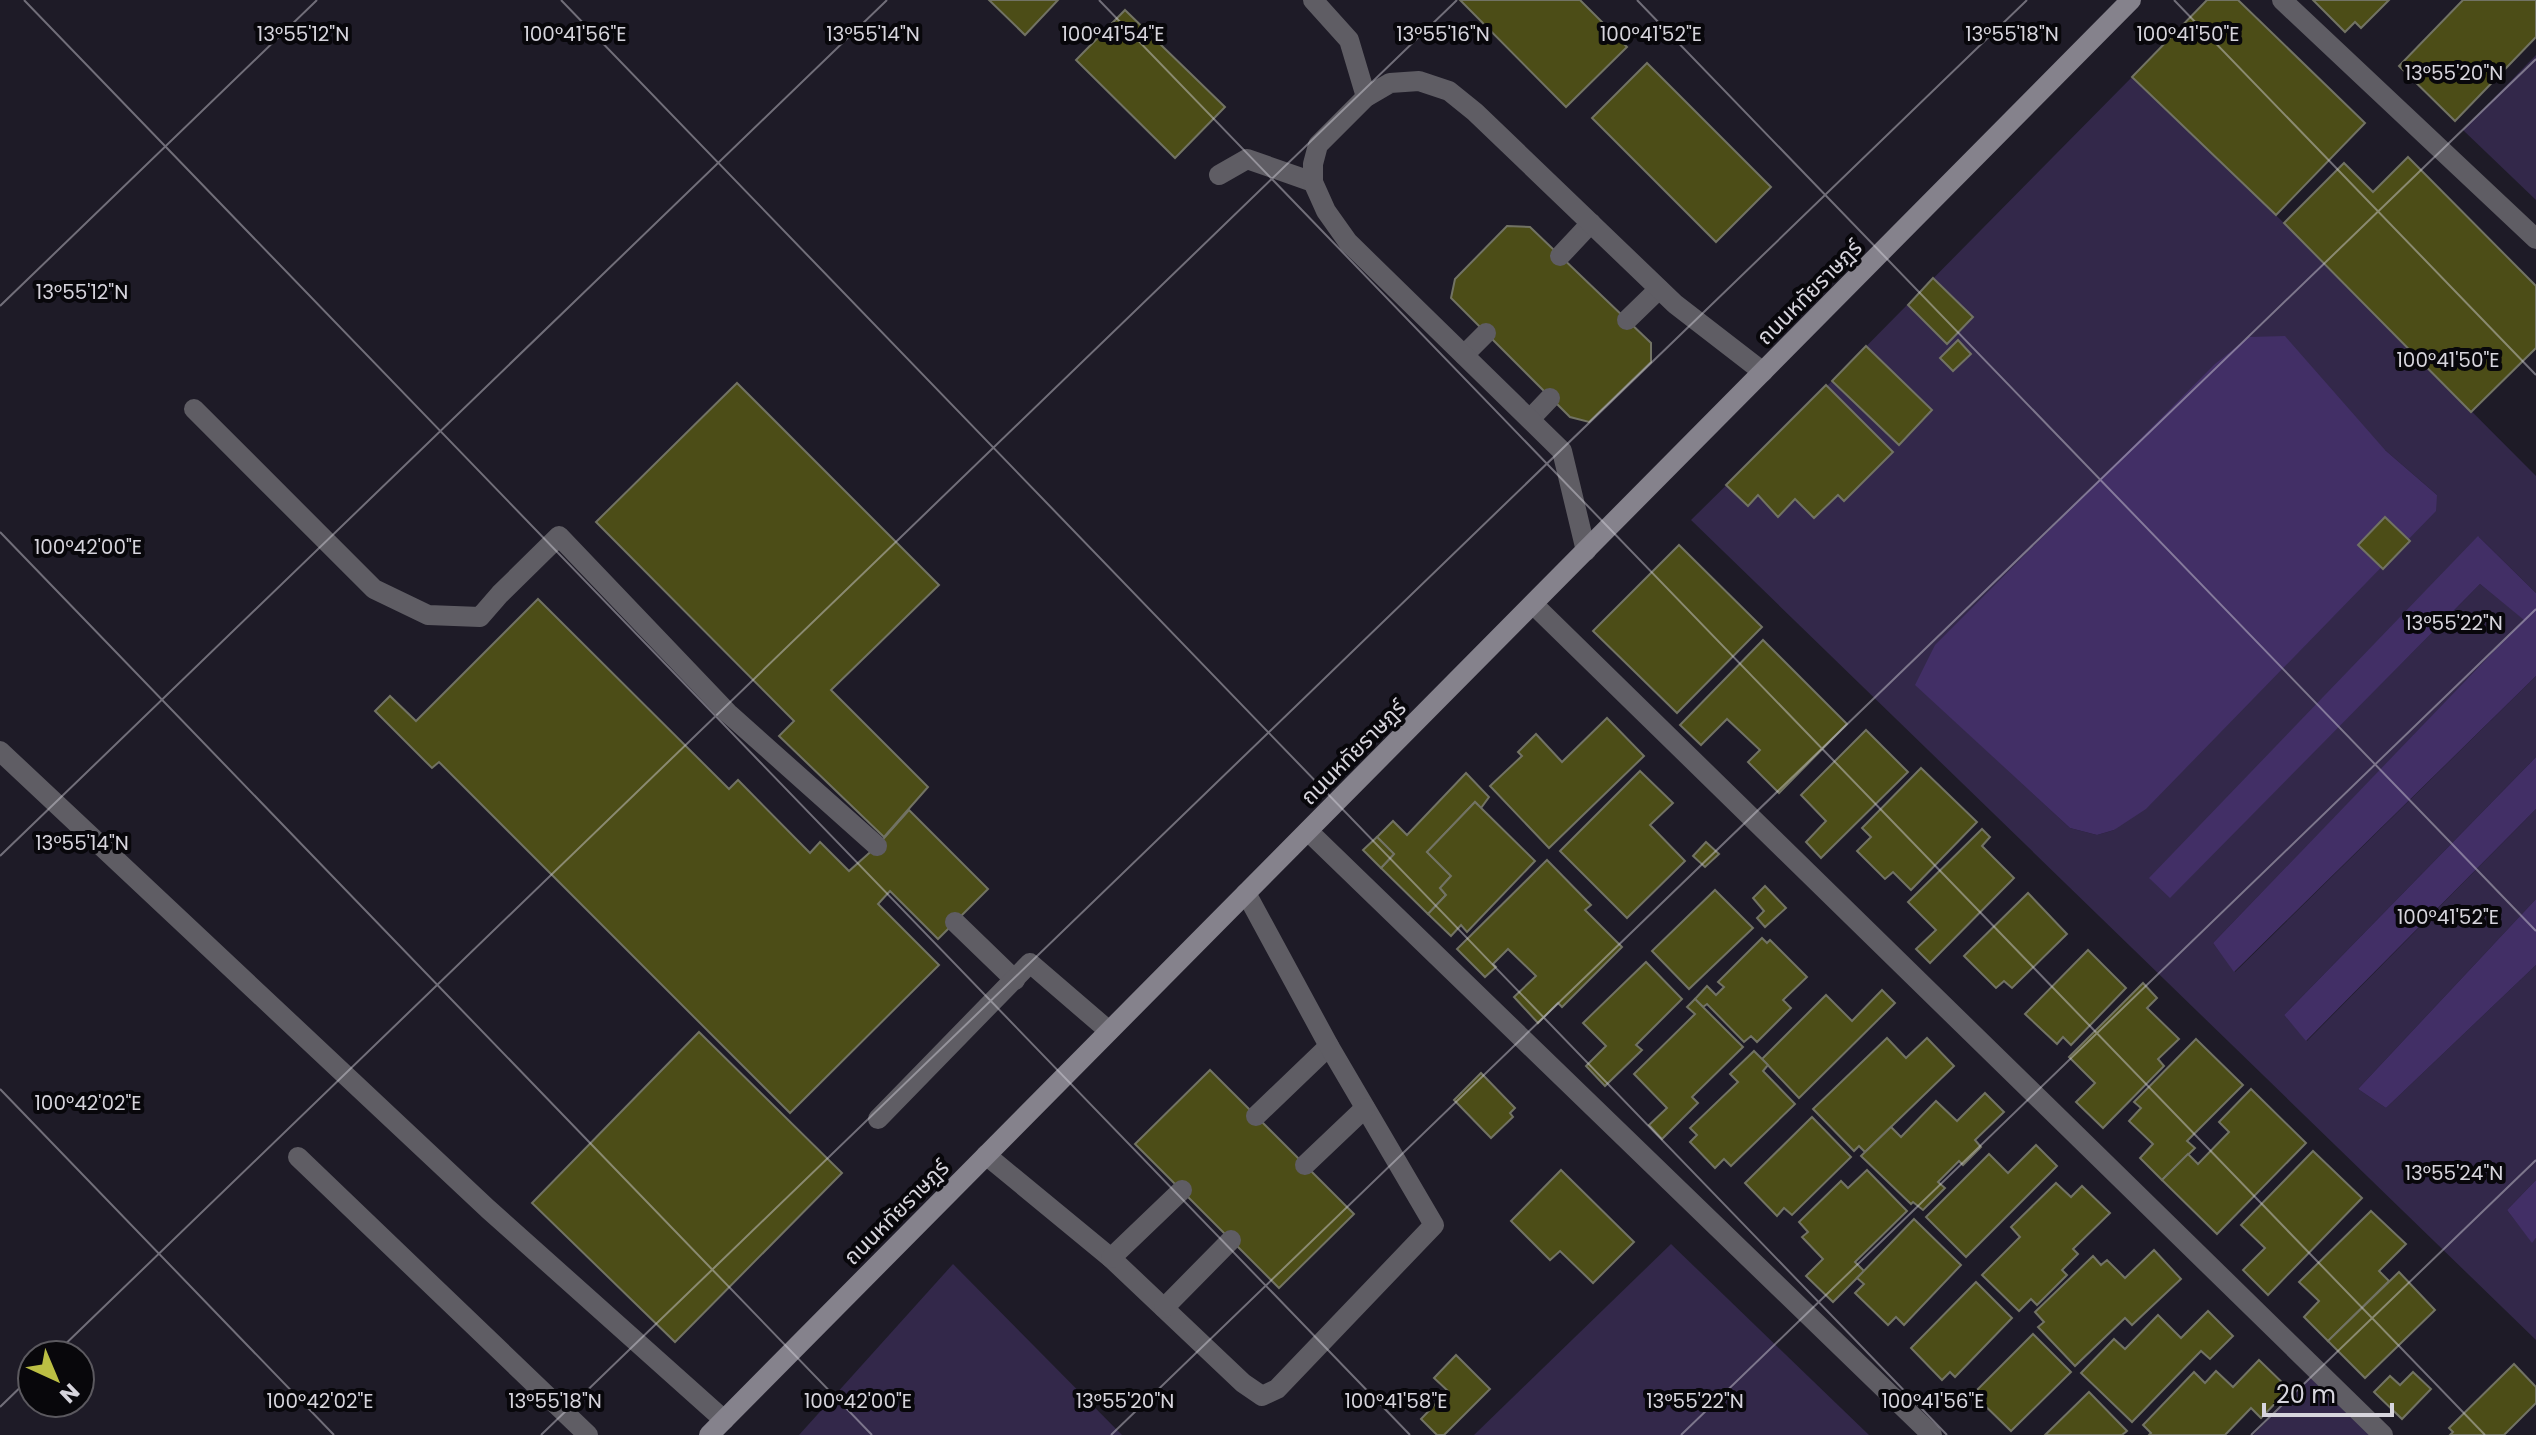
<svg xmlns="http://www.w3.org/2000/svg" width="2536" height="1435" viewBox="0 0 2536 1435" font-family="Poppins,'Noto Sans Thai',sans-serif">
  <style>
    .green { fill: #33284a; fill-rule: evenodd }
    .water { fill: #422f66 }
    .building { fill: #4c4d17; stroke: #727364; stroke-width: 2 }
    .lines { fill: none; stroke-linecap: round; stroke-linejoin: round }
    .lane { stroke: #5f5d64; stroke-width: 20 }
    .street { stroke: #5f5d64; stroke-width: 20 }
    .secondary { stroke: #85828c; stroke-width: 20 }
    .ticks { fill: none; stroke: #d7d5dd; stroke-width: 2; stroke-opacity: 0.45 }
    .labels { text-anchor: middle; stroke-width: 8; stroke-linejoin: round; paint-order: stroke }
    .street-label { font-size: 22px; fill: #d7d5dd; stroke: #08070b }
    .ticks-label { font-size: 20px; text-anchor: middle; fill: #d7d5dd; stroke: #08070b; stroke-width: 8; stroke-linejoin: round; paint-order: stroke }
  </style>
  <rect width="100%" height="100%" fill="#1e1b27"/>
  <!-- green -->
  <g class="green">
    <path d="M 2536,55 L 2536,200 L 2463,130 Z"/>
    <path d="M 2132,77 L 2284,223 L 2536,476 L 2536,593 L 2479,537 L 2170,897 L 2480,584 L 2525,620 L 2213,943 L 2235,972 L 2536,676 L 2536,757 L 2284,1015 L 2307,1041 L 2536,809 L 2536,899 L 2358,1089 L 2386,1108 L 2536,965 L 2536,1180 L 2507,1210 L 2532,1242 L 2536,1238 L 2536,1340 L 1691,520 L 1832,381 ZM 2385,450 L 2437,495 L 2114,830 L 2097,835 L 2070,828 L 1916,685 Z"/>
    <path d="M 1671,1244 L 1869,1435 L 1474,1435 Z"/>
    <path d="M 953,1264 L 1122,1435 L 799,1435 Z"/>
    <path d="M 2317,1371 L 2383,1435 L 2253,1435 Z"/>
  </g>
  <!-- water -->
  <g class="water">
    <path d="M 2285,336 L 2385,450 L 2437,495 L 2436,511 L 2146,809 L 2114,830 L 2097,835 L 2070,828 L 1915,685 L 1935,645 L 2215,364 L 2249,337 Z"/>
    <path d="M 2478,536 L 2536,593 L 2536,676 L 2234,972 L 2213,943 L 2524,620 L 2480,584 L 2170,898 L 2149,878 Z"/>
    <path d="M 2536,757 L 2536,809 L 2306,1041 L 2284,1015 Z"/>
    <path d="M 2536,899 L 2536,965 L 2386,1108 L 2358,1089 Z"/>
    <path d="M 2536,1180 L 2536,1238 L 2532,1243 L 2507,1210 Z"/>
  </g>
  <!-- building -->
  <g class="building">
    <path d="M 989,0 L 1058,0 L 1025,35 Z"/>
    <path d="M 1460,0 L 1580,0 L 1627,47 L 1566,107 Z"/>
    <path d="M 2207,0 L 2238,0 L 2365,123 L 2276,215 L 2132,77 Z"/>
    <path d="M 2313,0 L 2389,0 L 2361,28 L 2355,22 L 2345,32 Z"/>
    <path d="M 2463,0 L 2536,0 L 2536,37 L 2455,121 L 2399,66 Z"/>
    <path d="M 1125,10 L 1225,107 L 1175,158 L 1076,60 Z"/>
    <path d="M 1647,63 L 1771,187 L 1716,242 L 1592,118 Z"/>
    <path d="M 2408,157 L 2536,286 L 2536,348 L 2471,412 L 2284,223 L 2344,163 L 2373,192 Z"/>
    <path d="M 1507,226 L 1530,227 L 1651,343 L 1651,362 L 1589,422 L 1570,417 L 1451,298 L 1455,279 Z"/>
    <path d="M 1933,278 L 1973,317 L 1947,344 L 1908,305 Z"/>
    <path d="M 1958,340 L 1971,354 L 1953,371 L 1940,358 Z"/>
    <path d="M 1866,346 L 1932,410 L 1899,445 L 1832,381 Z"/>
    <path d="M 737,383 L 939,585 L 831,690 L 928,787 L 884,837 L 779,736 L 794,721 L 596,522 Z"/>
    <path d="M 1826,385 L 1893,452 L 1844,501 L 1838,495 L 1814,518 L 1795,499 L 1778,517 L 1758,495 L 1748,506 L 1726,485 Z"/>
    <path d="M 2385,517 L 2410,541 L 2383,569 L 2358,545 Z"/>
    <path d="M 1679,545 L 1762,627 L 1677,713 L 1593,631 Z"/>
    <path d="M 538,599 L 729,789 L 738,780 L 810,853 L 820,842 L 849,871 L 877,846 L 909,810 L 988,889 L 938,939 L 890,891 L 878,904 L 939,965 L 790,1113 L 439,762 L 432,768 L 375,711 L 390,696 L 416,721 Z"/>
    <path d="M 1763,640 L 1847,724 L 1779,793 L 1748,762 L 1760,750 L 1727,719 L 1701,745 L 1680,725 Z"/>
    <path d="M 1607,718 L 1644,756 L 1549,848 L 1490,786 L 1522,756 L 1518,752 L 1536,734 L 1562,762 Z"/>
    <path d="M 1866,730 L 1908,772 L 1821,858 L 1806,842 L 1826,821 L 1801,795 Z"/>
    <path d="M 1921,768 L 1977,822 L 1911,890 L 1893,872 L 1885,879 L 1857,851 L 1871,837 L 1862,828 Z"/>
    <path d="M 1640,771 L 1673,803 L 1650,825 L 1685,861 L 1627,918 L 1560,851 Z"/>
    <path d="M 1466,773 L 1489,797 L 1481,808 L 1475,802 L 1427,852 L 1451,876 L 1440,888 L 1446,895 L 1428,914 L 1381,868 L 1394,854 L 1377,837 L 1393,821 L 1407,835 Z"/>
    <path d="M 1475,802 L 1535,861 L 1467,932 L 1461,925 L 1451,936 L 1428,914 L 1446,895 L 1440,888 L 1451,876 L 1427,852 Z"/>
    <path d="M 1982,829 L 1990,837 L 1982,846 L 2014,878 L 1930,963 L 1916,949 L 1936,930 L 1908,902 Z"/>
    <path d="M 1377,837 L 1394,854 L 1381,868 L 1363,850 Z"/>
    <path d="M 1706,842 L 1719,854 L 1705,867 L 1693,856 Z"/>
    <path d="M 1547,860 L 1591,905 L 1585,910 L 1622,947 L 1562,1007 L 1558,1003 L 1538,1023 L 1514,997 L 1536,976 L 1508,949 L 1493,964 L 1496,967 L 1485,977 L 1457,949 Z"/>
    <path d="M 1765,886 L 1786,908 L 1765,927 L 1757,918 L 1764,911 L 1753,898 Z"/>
    <path d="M 1715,890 L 1753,928 L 1689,989 L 1652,951 Z"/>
    <path d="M 2028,893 L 2067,934 L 2012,988 L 2004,981 L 1996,988 L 1964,956 Z"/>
    <path d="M 1762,938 L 1767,943 L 1770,940 L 1807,977 L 1783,1000 L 1791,1008 L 1757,1042 L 1751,1036 L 1744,1042 L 1707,1004 L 1703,1007 L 1695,999 L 1707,986 L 1716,995 L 1724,987 L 1718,982 Z"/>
    <path d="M 2088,950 L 2126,988 L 2071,1045 L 2063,1037 L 2057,1044 L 2025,1014 Z"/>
    <path d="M 1646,962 L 1682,999 L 1636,1045 L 1642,1050 L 1605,1086 L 1586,1066 L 1606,1046 L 1583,1023 Z"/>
    <path d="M 2143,983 L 2157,998 L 2147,1008 L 2179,1039 L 2158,1059 L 2164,1066 L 2103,1128 L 2076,1102 L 2095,1083 L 2069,1057 Z"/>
    <path d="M 1882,990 L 1895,1003 L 1799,1098 L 1762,1059 L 1826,995 L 1852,1021 Z"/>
    <path d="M 1695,999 L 1743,1047 L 1692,1097 L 1698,1103 L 1662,1139 L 1649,1125 L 1667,1108 L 1634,1074 L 1695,1014 L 1687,1007 Z"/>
    <path d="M 699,1032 L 842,1173 L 675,1342 L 532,1203 Z"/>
    <path d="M 1887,1038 L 1906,1058 L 1927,1038 L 1954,1066 L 1865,1152 L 1859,1146 L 1854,1151 L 1813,1109 Z"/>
    <path d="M 2196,1039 L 2243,1085 L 2187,1141 L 2195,1148 L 2162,1180 L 2140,1158 L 2153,1144 L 2129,1121 L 2141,1108 L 2134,1102 Z"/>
    <path d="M 1754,1051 L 1768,1065 L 1763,1071 L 1795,1104 L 1731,1166 L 1724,1159 L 1715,1168 L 1690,1142 L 1697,1135 L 1690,1128 L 1738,1082 L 1730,1074 Z"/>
    <path d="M 1210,1070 L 1354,1214 L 1279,1288 L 1135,1144 Z"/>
    <path d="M 1481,1073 L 1515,1108 L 1510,1113 L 1513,1117 L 1491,1138 L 1454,1100 Z"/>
    <path d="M 2251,1089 L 2306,1143 L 2217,1234 L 2162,1180 L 2188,1154 L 2198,1164 L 2229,1132 L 2219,1122 Z"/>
    <path d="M 1985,1093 L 2004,1112 L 1975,1140 L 1981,1147 L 1963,1165 L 1959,1161 L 1938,1182 L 1945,1188 L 1923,1210 L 1913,1202 L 1911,1204 L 1861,1156 L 1891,1127 L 1901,1137 L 1936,1101 L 1957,1121 Z"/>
    <path d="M 1812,1117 L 1851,1157 L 1792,1215 L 1784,1208 L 1777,1216 L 1745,1183 Z"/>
    <path d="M 2036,1145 L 2057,1166 L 1966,1257 L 1926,1217 L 1989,1154 L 2008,1173 Z"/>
    <path d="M 2313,1151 L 2362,1198 L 2268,1295 L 2243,1270 L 2265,1248 L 2241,1225 Z"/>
    <path d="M 1561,1170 L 1634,1242 L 1593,1283 L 1560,1251 L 1550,1260 L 1511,1221 Z"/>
    <path d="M 1867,1170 L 1907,1211 L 1855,1262 L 1864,1271 L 1833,1302 L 1806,1276 L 1823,1259 L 1802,1237 L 1808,1232 L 1799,1222 L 1841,1181 L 1848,1188 Z"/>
    <path d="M 2056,1183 L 2071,1197 L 2082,1186 L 2110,1213 L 2073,1249 L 2078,1254 L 2062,1270 L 2067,1275 L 2037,1305 L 2031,1299 L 2019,1311 L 1982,1275 L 2020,1237 L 2011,1227 Z"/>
    <path d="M 2371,1211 L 2406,1244 L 2379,1271 L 2389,1281 L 2328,1341 L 2304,1317 L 2319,1301 L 2299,1282 Z"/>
    <path d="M 1914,1219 L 1961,1265 L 1904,1325 L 1896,1317 L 1888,1325 L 1855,1293 L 1864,1284 L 1857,1278 Z"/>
    <path d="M 2154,1250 L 2181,1279 L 2132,1325 L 2125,1318 L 2075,1366 L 2038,1327 L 2044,1322 L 2035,1312 L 2093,1256 L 2101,1265 L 2107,1260 L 2125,1278 Z"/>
    <path d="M 2399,1272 L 2435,1310 L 2365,1378 L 2328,1341 Z"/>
    <path d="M 1976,1282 L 2012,1318 L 1955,1377 L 1950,1372 L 1942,1380 L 1911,1348 Z"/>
    <path d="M 2208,1311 L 2233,1336 L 2210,1359 L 2201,1351 L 2132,1422 L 2081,1373 L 2114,1339 L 2125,1349 L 2158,1315 L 2181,1338 Z"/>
    <path d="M 2033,1334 L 2071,1372 L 2011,1431 L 1973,1394 Z"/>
    <path d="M 1456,1355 L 1490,1389 L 1444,1435 L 1437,1435 L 1421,1419 L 1448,1391 L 1434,1378 Z"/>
    <path d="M 2259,1360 L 2289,1389 L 2261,1418 L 2251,1408 L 2225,1435 L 2149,1435 L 2151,1433 L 2143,1425 L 2194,1372 L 2205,1383 L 2216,1371 L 2233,1387 Z"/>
    <path d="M 2514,1364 L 2536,1387 L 2536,1403 L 2504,1435 L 2450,1435 L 2453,1432 L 2449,1428 Z"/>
    <path d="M 2413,1372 L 2431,1389 L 2402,1419 L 2374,1392 L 2390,1376 L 2400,1385 Z"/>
    <path d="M 2089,1392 L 2127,1431 L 2122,1435 L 2045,1435 Z"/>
  </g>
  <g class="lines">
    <!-- lane -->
    <g class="lane">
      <path d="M 1313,0 L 1349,40 L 1366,97"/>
      <path d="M 1219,175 L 1247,159 L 1313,182"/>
      <path d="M 1560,256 L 1591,223"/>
      <path d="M 1627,320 L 1659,289"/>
      <path d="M 1464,355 L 1486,333"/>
      <path d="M 194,409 L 374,589 L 428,615 L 480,617 L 500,594 L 559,536 L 728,713 L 877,846"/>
      <path d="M 1530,419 L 1550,398"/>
      <path d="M 1586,551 L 1562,451 L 1348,242 L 1326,211 L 1313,182 L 1313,164 L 1318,145 L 1366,97 L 1390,83 L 1419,81 L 1449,91 L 1475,112 L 1675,304 L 1763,372"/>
      <path d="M 955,922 L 1015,980"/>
      <path d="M 1256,1116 L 1329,1046"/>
      <path d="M 878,1119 L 1030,963 L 1109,1031"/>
      <path d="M 986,1155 L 1111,1258 L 1243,1383 L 1262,1396 L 1277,1389 L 1434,1225 L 1329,1046 L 1246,893"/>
      <path d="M 298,1157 L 588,1435"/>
      <path d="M 1305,1165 L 1365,1108"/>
      <path d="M 1111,1258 L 1182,1190"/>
      <path d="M 1164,1308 L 1231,1240"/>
    </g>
    <!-- street -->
    <g class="street">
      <path d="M 2282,0 L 2536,239"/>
      <path d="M 1533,604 L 2383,1435"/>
      <path d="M 0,751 L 488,1209 L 724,1420"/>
      <path d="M 1308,831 L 1932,1435"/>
    </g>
    <!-- secondary -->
    <path class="secondary" d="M 709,1435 L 2131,0"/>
  </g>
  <!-- ticks -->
  <path class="ticks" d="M 24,0 L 1410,1435M 561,0 L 1947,1435M 1099,0 L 2485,1435M 1637,0 L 2536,931M 2174,0 L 2536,375M 0,306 L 317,0M 0,532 L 872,1435M 0,856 L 887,0M 0,1089 L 334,1435M 54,1355 L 1457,0M 0,1407 L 32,1376M 541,1435 L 2027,0M 1111,1435 L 2536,59M 1681,1435 L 2536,609M 2251,1435 L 2536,1160"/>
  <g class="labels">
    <!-- street labels -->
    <g class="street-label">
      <text transform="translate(1809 292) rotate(-45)" y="8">ถนนหทัยราษฎร์</text>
      <text transform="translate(1353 752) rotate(-45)" y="8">ถนนหทัยราษฎร์</text>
      <text transform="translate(896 1212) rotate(-45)" y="8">ถนนหทัยราษฎร์</text>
    </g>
  </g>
  <g class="ticks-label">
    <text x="303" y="41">13°55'12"N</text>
    <text x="873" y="41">13°55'14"N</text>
    <text x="1443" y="41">13°55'16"N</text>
    <text x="2012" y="41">13°55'18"N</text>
    <text x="575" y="41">100°41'56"E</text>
    <text x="1113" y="41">100°41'54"E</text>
    <text x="1651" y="41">100°41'52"E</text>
    <text x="2188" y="41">100°41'50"E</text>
    <text x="2454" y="80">13°55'20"N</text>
    <text x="82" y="299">13°55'12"N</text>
    <text x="2448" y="367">100°41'50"E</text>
    <text x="88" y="554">100°42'00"E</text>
    <text x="2454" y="630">13°55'22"N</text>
    <text x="82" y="850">13°55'14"N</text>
    <text x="2448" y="924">100°41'52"E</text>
    <text x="88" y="1110">100°42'02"E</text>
    <text x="2454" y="1180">13°55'24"N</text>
    <text x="320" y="1408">100°42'02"E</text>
    <text x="858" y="1408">100°42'00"E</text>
    <text x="1396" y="1408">100°41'58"E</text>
    <text x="1933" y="1408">100°41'56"E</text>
    <text x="555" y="1408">13°55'18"N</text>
    <text x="1125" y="1408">13°55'20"N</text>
    <text x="1695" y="1408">13°55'22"N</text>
  </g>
  <!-- north arrow -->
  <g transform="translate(56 1379) rotate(136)"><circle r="38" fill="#08070b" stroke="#5b595f" stroke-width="2"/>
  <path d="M0-6L14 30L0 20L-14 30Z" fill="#bcbf44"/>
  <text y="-12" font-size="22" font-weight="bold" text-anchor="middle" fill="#d7d5dd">N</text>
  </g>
  <!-- scale -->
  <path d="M2264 1403v12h128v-12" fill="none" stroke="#d7d5dd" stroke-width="4"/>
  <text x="2276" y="1403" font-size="24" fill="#d7d5dd" stroke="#08070b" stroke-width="6" paint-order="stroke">20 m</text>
</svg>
